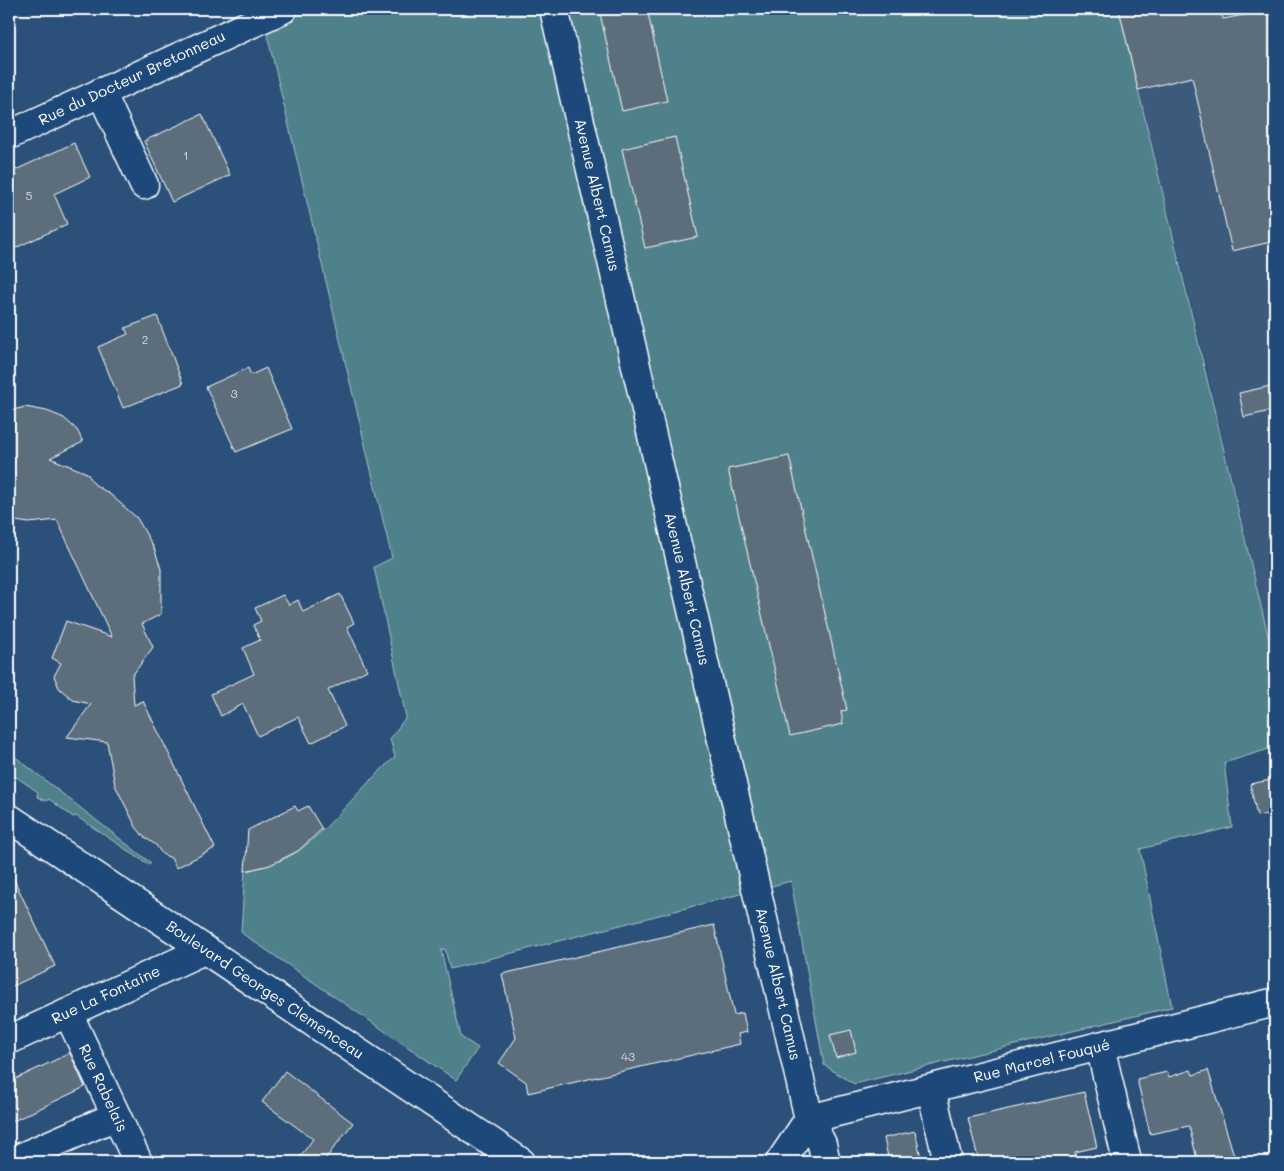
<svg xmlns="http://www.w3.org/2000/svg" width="1284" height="1171" viewBox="0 0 1284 1171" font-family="Mali,sans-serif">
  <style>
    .built { fill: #3a5a7b }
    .green { fill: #50818b; stroke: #a8c0c5 }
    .building { fill: #5c6e7c; stroke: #fff }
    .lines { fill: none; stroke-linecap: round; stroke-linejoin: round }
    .minor-casing { stroke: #fff; stroke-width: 31 }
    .major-casing { stroke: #fff; stroke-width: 31 }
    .minor { stroke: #1f4a7a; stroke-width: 28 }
    .major { stroke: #1f4a7a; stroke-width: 28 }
    .labels { text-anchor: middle; stroke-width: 4; stroke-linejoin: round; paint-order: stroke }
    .number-label { font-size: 12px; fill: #d6dbde }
    .street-label { font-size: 15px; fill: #fff; stroke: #1f4a7a }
  </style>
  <rect width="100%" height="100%" fill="#2b517a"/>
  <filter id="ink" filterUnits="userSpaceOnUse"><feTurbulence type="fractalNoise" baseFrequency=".02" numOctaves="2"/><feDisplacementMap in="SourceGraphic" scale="10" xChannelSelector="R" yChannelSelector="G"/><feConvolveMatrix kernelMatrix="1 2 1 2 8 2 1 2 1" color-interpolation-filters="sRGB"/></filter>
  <g filter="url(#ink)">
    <!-- built -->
    <path class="built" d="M 1119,9 L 1275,9 L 1275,665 L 1210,382 Z"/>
    <!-- green -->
    <g class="green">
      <path d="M 261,9 L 1119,9 L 1275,665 L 1275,747 L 1224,763 L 1232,827 L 1140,849 L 1172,1007 L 854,1084 L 824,1065 L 791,881 L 450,969 L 445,949 L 441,950 L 461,1037 L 478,1048 L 456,1080 L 243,934 L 241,931 L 245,871 C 263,867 282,862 298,851 C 334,825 361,786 395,757 L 390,739 L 406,717 L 374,567 L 392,558 Z"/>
      <path d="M 9,752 L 151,863 L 149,865 L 76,816 L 73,817 L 49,799 L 46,801 L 37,797 L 38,792 L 9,772 Z"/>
    </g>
    <!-- building -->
    <g class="building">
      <path d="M 599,9 L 647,9 L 667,101 L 622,111 Z"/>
      <path d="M 1119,9 L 1220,9 L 1223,19 L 1275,9 L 1275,241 L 1232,251 L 1192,77 L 1138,90 Z"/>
      <path d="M 202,114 L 230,175 L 172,202 L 144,141 Z"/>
      <path d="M 675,137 L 698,237 L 645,248 L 622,149 Z"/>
      <path d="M 74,143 L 90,177 L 54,194 L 67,224 L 9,251 L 9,173 Z"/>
      <path d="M 157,316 L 183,384 L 123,408 L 98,347 L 128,334 L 125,328 Z"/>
      <path d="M 248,368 L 251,375 L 266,368 L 292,429 L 236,452 L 206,387 Z"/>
      <path d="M 1275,385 L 1275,410 L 1244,417 L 1239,393 Z"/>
      <path d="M 25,407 L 47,411 L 64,418 L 77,430 L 83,442 L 50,458 L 87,473 L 94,484 L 111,495 L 137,518 L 154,548 L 161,569 L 161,614 L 142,624 L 153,647 L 132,676 L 134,705 L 143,701 L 215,848 L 176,868 L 171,858 L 162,854 L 156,845 L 144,837 L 136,827 L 115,785 L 107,742 L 67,737 L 91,704 L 73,700 L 59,688 L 54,676 L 61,663 L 52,658 L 66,621 L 112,637 L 57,520 L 29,523 L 9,520 L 9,411 Z"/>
      <path d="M 789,456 L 847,710 L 841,711 L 843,724 L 790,736 L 728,469 Z"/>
      <path d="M 340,594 L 354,623 L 347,627 L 367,670 L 328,690 L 345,726 L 311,743 L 298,717 L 258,736 L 243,704 L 221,716 L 211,694 L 254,674 L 243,648 L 260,640 L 253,625 L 261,621 L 255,608 L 283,595 L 289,605 L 298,600 L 303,612 Z"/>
      <path d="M 1275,779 L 1275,813 L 1257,816 L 1250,784 Z"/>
      <path d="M 295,806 L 298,811 L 308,806 L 322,829 L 298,851 L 270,865 L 245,871 L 248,830 Z"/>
      <path d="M 9,869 L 55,966 L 9,988 Z"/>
      <path d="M 714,925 L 734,1015 L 743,1013 L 747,1032 L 738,1034 L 740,1044 L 528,1093 L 526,1082 L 499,1063 L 516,1038 L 502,974 Z"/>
      <path d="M 851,1030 L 856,1052 L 836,1058 L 830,1035 Z"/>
      <path d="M 70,1053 L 85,1087 L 9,1123 L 9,1082 Z"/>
      <path d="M 1191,1070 L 1193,1075 L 1208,1070 L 1236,1162 L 1219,1162 L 1217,1155 L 1197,1159 L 1189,1126 L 1150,1134 L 1137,1079 L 1167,1072 L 1169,1077 Z"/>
      <path d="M 285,1071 L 353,1123 L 323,1162 L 296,1162 L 313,1139 L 262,1102 Z"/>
      <path d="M 1084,1092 L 1097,1147 L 1075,1152 L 1077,1162 L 979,1162 L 968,1118 Z"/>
      <path d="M 915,1131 L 922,1162 L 889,1162 L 884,1138 Z"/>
    </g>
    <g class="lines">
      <!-- minor casing -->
      <g class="minor-casing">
        <g id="minor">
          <path d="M 554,9 L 809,1119 L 780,1162"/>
          <path d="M 101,92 L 144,185"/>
          <path d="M 9,135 L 283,9"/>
          <path d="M 68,1013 L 138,1162"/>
          <path d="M 9,1040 L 204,950"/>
          <path d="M 1100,1046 L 1127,1161"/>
          <path d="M 931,1089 L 948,1162"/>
          <path d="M 10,1162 L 116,1116"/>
          <path d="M 826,1162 L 822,1144 L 809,1119 L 1275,1002"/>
        </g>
      </g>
      <!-- major casing -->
      <g class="major-casing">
        <path id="major" d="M 9,818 L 521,1162"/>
      </g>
      <!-- minor -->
      <use href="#minor" class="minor"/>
      <!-- major -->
      <use href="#major" class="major"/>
    </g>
  </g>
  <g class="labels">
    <!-- number labels -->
    <g class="number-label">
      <text x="186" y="160">1</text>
      <text x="29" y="200">5</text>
      <text x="145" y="344">2</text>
      <text x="234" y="398">3</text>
      <text x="628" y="1061">43</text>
    </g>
    <!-- street labels -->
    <g class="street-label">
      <text transform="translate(132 78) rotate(-25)" y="5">Rue du Docteur Bretonneau</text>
      <text transform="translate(597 195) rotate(77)" y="5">Avenue Albert Camus</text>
      <text transform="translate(687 589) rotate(77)" y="5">Avenue Albert Camus</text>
      <text transform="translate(778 984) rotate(77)" y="5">Avenue Albert Camus</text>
      <text transform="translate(265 990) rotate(34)" y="5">Boulevard Georges Clemenceau</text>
      <text transform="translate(106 995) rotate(-25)" y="5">Rue La Fontaine</text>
      <text transform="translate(1042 1061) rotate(-14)" y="5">Rue Marcel Fouqué</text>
      <text transform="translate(103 1088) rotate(65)" y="5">Rue Rabelais</text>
    </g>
  </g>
  <!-- margin -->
  <rect width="1284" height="1171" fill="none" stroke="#1f4a7a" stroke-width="30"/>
  <rect x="15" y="15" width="1254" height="1141" fill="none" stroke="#fff" stroke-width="2" filter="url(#ink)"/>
</svg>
